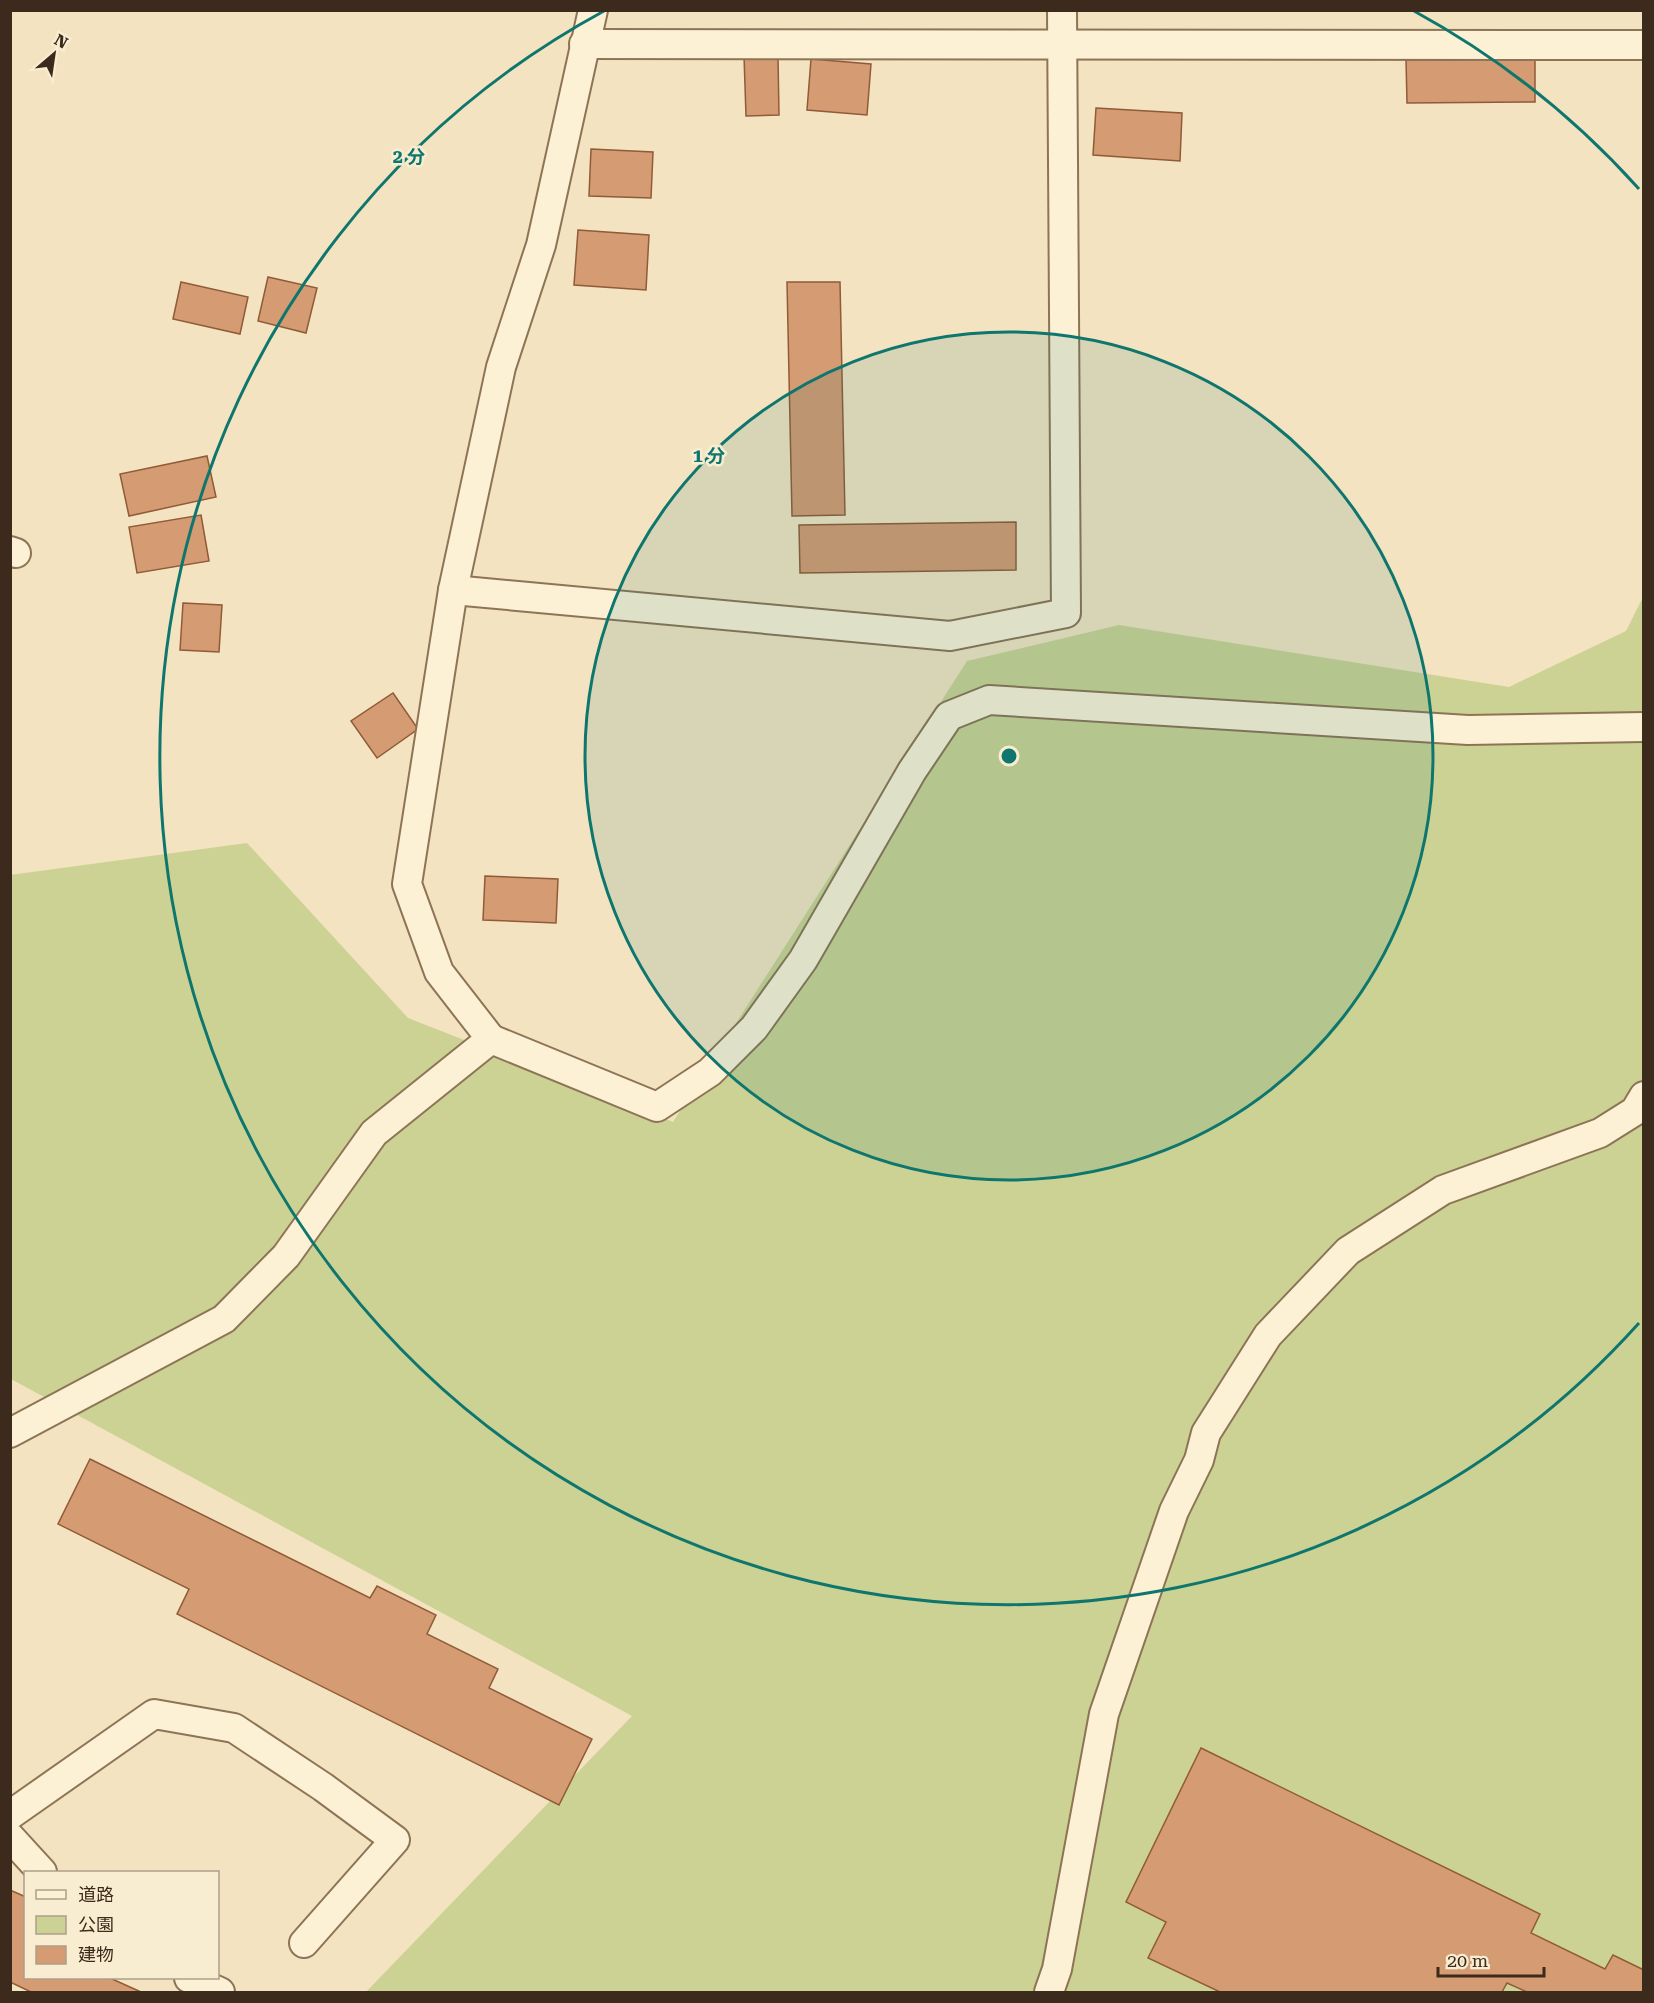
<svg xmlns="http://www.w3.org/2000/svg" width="1654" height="2003" viewBox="0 0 1654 2003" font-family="'Roboto Serif','Noto Sans JP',serif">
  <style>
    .green { fill: #cbd293 }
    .building { fill: #d59b72; stroke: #905b39; stroke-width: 1.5 }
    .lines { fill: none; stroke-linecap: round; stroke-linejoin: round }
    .minor-casing { stroke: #8e7456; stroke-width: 32 }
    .minor { stroke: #fcf0d5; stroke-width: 28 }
    .ring { fill: none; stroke: #0f766e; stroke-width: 3 }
    .centre { fill: #0f766e; stroke: #f9edd1; stroke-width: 3 }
    .ring-label { font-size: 18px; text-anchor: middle; font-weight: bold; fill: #0f766e; stroke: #f9edd1; stroke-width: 5; stroke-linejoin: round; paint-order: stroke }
  </style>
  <rect width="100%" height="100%" fill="#f3e3c0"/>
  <!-- green -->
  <path class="green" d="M 1643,597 L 1643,1992 L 366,1992 L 632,1716 L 11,1379 L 10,875 L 247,843 L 408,1018 L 673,1122 L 967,661 L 1119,625 L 1509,687 L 1626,631 Z"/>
  <!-- building -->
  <g class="building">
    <path d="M 744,56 L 778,56 L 779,115 L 746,116 Z"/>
    <path d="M 811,59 L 871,64 L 867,115 L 807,110 Z"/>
    <path d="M 1406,60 L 1535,60 L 1535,102 L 1407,103 Z"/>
    <path d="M 1096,108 L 1182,113 L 1180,161 L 1093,155 Z"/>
    <path d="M 591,149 L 653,152 L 651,198 L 589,196 Z"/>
    <path d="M 578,230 L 649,235 L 646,290 L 574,285 Z"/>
    <path d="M 268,277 L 317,288 L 306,333 L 258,321 Z"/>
    <path d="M 181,282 L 248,297 L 240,334 L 173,319 Z"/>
    <path d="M 787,282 L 840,282 L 845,515 L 792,516 Z"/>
    <path d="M 207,456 L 216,497 L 129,516 L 120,474 Z"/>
    <path d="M 201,515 L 209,561 L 137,573 L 129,527 Z"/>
    <path d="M 1016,522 L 1016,570 L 800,573 L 799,525 Z"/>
    <path d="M 183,603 L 222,605 L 219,652 L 180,650 Z"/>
    <path d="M 393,693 L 418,729 L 377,758 L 351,721 Z"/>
    <path d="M 485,876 L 558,879 L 556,923 L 483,920 Z"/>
    <path d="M 90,1459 L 370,1598 L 377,1586 L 436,1615 L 427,1634 L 498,1669 L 489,1688 L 592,1739 L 559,1805 L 177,1614 L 189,1589 L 58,1524 Z"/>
    <path d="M 1201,1748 L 1540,1914 L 1531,1933 L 1605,1969 L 1613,1955 L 1644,1970 L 1644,1992 L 1527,1992 L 1507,1983 L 1502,1992 L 1220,1992 L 1148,1958 L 1166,1922 L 1126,1902 Z"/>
    <path d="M 10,1890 L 26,1897 L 26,1978 L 110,1978 L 141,1992 L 31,1992 L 10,1982 Z"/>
  </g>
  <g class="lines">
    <!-- minor casing -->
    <g class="minor-casing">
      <g id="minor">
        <path d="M 584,44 L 1644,45"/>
        <path d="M 10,551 L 16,553"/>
        <path d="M 453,590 L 950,636 L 1066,613 L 1062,10"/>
        <path d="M 491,1039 L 657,1107 L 710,1072 L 754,1028 L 803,960 L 912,771 L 949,716 L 989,700 L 1468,730 L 1644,727"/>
        <path d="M 10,1433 L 224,1319 L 286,1256 L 374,1133 L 491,1039 L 439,972 L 407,884 L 453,590 L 501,367 L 541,245 L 593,10"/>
        <path d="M 10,1815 L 154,1714 L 234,1728 L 323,1787 L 395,1840 L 304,1943"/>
        <path d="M 10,1837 L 42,1872"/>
        <path d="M 189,1978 L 220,1992"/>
        <path d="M 1049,1992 L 1057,1969 L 1104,1714 L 1174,1511 L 1199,1460 L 1206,1433 L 1268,1335 L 1348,1251 L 1443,1190 L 1600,1133 L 1635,1111 L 1644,1096"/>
      </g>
    </g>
    <!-- minor -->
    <use href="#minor" class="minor"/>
  </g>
  <!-- distance rings -->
  <circle cx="1009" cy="756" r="424" fill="#0f766e" fill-opacity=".12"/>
  <g class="ring">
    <circle cx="1009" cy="756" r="424"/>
    <path d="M1639 1323A848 848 0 1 1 604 11M1414 11A848 848 0 0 1 1639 189"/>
  </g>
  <circle cx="1009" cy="756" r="9" class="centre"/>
  <g class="ring-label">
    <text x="409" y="163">2 分</text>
    <text x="709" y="462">1 分</text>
  </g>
  <!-- border -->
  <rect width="1654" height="2003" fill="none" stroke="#3c2b1c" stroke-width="24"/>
  <!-- legend -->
  <rect x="24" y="1871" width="195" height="108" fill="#f9edd1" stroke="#ad9f89" stroke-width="1.5"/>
  <rect x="36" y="1890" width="30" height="9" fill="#fcf0d5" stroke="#ad9f89" stroke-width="1.5"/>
  <text x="78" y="1901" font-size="18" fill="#3c2b1c">道路</text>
  <rect x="36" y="1916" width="30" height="18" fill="#cbd293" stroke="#ad9f89" stroke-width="1.5"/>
  <text x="78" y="1931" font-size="18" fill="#3c2b1c">公園</text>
  <rect x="36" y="1946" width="30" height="18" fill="#d59b72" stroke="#ad9f89" stroke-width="1.5"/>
  <text x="78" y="1961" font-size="18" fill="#3c2b1c">建物</text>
  <!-- north arrow -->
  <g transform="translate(54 54) rotate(29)" stroke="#f9edd1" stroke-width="4.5" paint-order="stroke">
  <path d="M0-4.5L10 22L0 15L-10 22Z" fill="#3c2b1c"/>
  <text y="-9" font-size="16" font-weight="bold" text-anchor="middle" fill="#3c2b1c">N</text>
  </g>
  <!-- scale -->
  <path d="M1438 1967v9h106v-9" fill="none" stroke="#3c2b1c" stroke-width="3"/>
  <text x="1447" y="1967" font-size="18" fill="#3c2b1c" stroke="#f9edd1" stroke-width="4.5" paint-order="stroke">20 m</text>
</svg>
